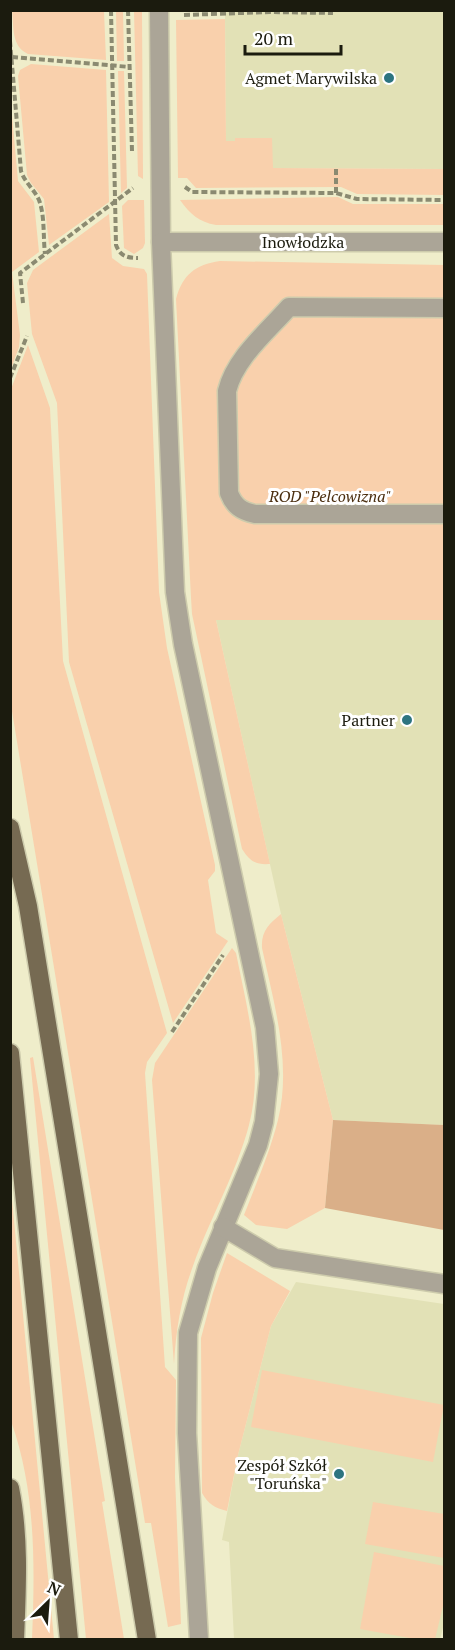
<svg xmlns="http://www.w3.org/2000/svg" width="455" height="1650" viewBox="0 0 455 1650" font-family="'PT Serif',serif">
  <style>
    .built { fill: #e2e1b6 }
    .green { fill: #f9d0ac }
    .forest { fill: #daaf88 }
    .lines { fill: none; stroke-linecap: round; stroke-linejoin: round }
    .minor-casing { stroke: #cdcbac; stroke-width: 21 }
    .major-casing { stroke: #cdcbac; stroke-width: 21 }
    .path { stroke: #8b8a71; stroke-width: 4; stroke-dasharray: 6 3; stroke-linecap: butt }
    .minor { stroke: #aba597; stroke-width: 18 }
    .major { stroke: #766a52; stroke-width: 18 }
    .poi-dot { fill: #2d7480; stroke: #fff; stroke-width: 2 }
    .labels { text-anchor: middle; stroke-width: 6; stroke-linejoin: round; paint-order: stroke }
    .poi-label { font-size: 16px; fill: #1b1b0e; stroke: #fff; text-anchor: end }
    .street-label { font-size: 16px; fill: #1b1b0e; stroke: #fff }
    .park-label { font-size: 16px; font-style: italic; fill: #4a2d0e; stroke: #fff }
  </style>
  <rect width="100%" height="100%" fill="#efedca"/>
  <!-- built -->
  <g class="built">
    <path d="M 225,10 L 444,11 L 444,169 L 236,168 L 226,141 Z"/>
    <path d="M 216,620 L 444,620 L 444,1125 L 333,1120 L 281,914 Z"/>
    <path d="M 296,1282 L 444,1304 L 444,1624 L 440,1639 L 234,1639 L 229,1542 L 222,1540 L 238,1455 L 271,1326 Z"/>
  </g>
  <!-- green -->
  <g class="green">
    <path d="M 12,11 L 104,11 L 106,60 L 28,54 C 11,46 14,27 12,11 Z"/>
    <path d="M 116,11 L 123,11 L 124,61 L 117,61 Z"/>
    <path d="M 134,11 L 142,11 L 143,179 L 138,176 Z"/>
    <path d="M 225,19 L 226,141 L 235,141 L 235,138 L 272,138 L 273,168 L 444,169 L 444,195 L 357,194 L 341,187 L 196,188 L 187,178 L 178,178 L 176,20 Z"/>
    <path d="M 31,64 L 106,70 L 109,202 L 49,245 L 44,199 L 31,183 L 27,175 L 18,76 L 20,70 Z"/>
    <path d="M 118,71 L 124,71 L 127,188 L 121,193 Z"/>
    <path d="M 11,104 L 18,181 L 34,202 L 39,252 L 12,272 L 20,335 L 19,347 L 11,369 Z"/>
    <path d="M 338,197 L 353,204 L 444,204 L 444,225 L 216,225 C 199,222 190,214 180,200 Z"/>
    <path d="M 128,200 L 144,200 L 145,243 L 143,248 L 134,254 L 124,248 L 122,206 Z"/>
    <path d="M 109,214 L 112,258 L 123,266 L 144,269 L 147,274 L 159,592 L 167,648 L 215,865 L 215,871 L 208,880 L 216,933 L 228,941 L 173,1023 L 69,662 L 57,403 L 32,334 L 27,283 L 33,270 Z"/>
    <path d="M 220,261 L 444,265 L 444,620 L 216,620 L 270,864 C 255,865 250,861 242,849 L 192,614 L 191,598 L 176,299 C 183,274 195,265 220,261 Z"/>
    <path d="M 28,345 L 50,408 L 63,661 L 167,1033 L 147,1062 L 145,1073 L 165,1367 L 176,1380 L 175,1477 L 181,1624 L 168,1627 L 151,1523 L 145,1523 L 11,705 L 11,389 Z"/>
    <path d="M 281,914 L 333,1120 L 325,1208 L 287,1229 L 256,1225 L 244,1215 C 256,1184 270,1152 278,1120 C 292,1063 274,1004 262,948 C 261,931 269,924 281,914 Z"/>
    <path d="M 232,948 L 236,953 C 247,1009 264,1068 249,1125 C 236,1174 210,1218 193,1266 C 181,1298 176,1330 174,1364 L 152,1080 L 155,1063 Z"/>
    <path d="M 33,1057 L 105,1501 L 102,1502 L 124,1639 L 86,1639 L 30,1058 Z"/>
    <path d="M 10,1189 L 11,1189 L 54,1639 L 32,1639 C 35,1566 36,1491 11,1421 Z"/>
    <path d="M 227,1253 L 290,1291 L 271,1326 L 238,1455 L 227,1511 C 215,1508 208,1504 202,1493 L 201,1338 L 213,1293 Z"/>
    <path d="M 262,1370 L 444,1405 L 433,1462 L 251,1427 Z"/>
    <path d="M 373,1502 L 444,1514 L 444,1558 L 365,1544 Z"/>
    <path d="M 374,1552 L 444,1566 L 444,1602 L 435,1639 L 415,1639 L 360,1629 Z"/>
  </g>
  <!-- forest -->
  <path class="forest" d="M 333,1120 L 444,1125 L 444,1230 L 325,1208 Z"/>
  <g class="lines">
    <!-- minor casing -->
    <g class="minor-casing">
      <g id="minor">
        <path d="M 159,10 L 161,242 L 175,592 L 183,644 L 265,1027 L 269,1074 L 264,1122 L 258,1145 L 207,1268 L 188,1333 L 187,1433 L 199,1640"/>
        <path d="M 161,242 L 444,242"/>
        <path d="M 444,308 L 289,307 C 267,332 235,358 227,391 L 229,493 C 234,506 241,511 255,514 L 444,514"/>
        <path d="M 223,1227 L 275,1258 L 444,1284"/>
      </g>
    </g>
    <!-- major casing -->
    <g class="major-casing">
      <g id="major">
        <path d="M 10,828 L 28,906 L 147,1640"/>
        <path d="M 10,1053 L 69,1640"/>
        <path d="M 10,1488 C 20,1538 17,1589 15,1640"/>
      </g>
    </g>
    <!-- path -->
    <g class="path">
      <path d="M 111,10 L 116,245 C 120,256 127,258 138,258"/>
      <path d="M 128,10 L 132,151"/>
      <path d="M 184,15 L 270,12 L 333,13"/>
      <path d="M 10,41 L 21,171 C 25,183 34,189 39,200 C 45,216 43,237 45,254"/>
      <path d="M 12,57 L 130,67"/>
      <path d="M 185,187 L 192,192 L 336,193 L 357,199 L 444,200"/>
      <path d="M 336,193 L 336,168"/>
      <path d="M 23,303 L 20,273 L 133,188"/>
      <path d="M 10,378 L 27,336"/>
      <path d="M 172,1032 L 223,955"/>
    </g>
    <!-- minor -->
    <use href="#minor" class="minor"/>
    <!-- major -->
    <use href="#major" class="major"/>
  </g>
  <!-- markers -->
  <g class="poi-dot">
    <circle cx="389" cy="78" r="6"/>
    <circle cx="407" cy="720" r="6"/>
    <circle cx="339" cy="1474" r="6"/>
  </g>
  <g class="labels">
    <!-- poi labels -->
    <g class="poi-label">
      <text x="377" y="84">Agmet Marywilska</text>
      <text x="395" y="726">Partner</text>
      <text x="327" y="1471">Zespół Szkół<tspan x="327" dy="18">"Toruńska"</tspan></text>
    </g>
    <!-- street labels -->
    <g class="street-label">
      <text x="303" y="248">Inowłodzka</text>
    </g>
    <!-- park labels -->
    <g class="park-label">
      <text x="330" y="502">ROD "Pelcowizna"</text>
    </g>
  </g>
  <!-- border -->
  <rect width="455" height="1650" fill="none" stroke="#1b1b0e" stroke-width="24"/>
  <!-- north arrow -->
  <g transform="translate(48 1602) rotate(25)" stroke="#ffffff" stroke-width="4.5" paint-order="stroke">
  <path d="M0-4.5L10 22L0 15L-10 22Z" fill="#1b1b0e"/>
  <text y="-9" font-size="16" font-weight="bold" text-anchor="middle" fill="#1b1b0e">N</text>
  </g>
  <!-- scale -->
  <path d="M245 45v9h96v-9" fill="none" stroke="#1b1b0e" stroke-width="3"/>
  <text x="254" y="45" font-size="18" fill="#1b1b0e" stroke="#ffffff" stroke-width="4.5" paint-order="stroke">20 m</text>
</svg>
